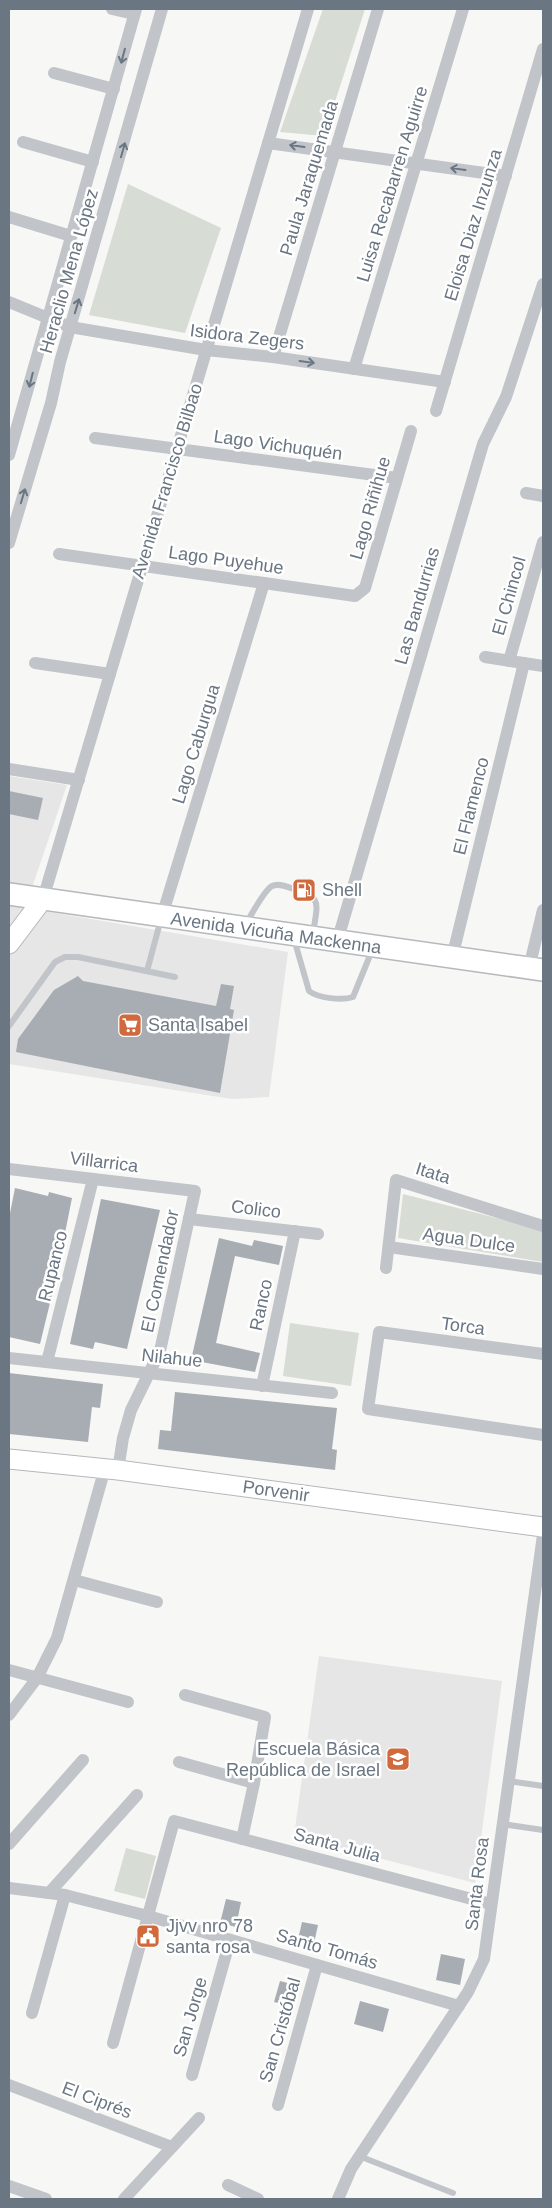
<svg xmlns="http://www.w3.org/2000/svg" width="552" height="2208" viewBox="0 0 552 2208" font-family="Arial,sans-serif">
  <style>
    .built { fill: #e5e6e5 }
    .green { fill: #d7dcd4 }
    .building { fill: #a7adb3 }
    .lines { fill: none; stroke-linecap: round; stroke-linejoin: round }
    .secondary-casing { stroke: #b4b8bc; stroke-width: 21 }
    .primary-casing { stroke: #b5b8bc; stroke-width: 24 }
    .lane { stroke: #c1c4c8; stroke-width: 6 }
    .street { stroke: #c1c4c8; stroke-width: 12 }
    .secondary { stroke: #fff; stroke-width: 19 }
    .primary { stroke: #fff; stroke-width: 21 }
    .oneway { stroke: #6a7682 }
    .labels { text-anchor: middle; stroke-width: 5; stroke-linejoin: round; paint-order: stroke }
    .street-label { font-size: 18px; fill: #6a7682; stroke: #fff }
    .poi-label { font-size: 18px; fill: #6a7682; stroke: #fff; text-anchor: start }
  </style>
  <rect width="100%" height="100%" fill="#f7f7f5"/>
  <!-- built -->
  <g class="built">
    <path d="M 9,776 L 67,785 L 25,908 L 288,952 L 269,1097 L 232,1099 L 9,1064 Z"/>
    <path d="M 319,1656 L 502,1681 L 475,1883 L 294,1836 Z"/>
  </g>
  <!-- green -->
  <g class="green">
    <path d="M 323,9 L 365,9 L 324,136 L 280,132 Z"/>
    <path d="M 128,184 L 221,228 L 185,333 L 89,315 Z"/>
    <path d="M 403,1194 L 543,1230 L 543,1262 L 398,1238 Z"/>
    <path d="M 290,1323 L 359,1333 L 351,1386 L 283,1376 Z"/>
    <path d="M 126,1848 L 156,1856 L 145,1899 L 114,1891 Z"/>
  </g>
  <!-- building -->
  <g class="building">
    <path d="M 9,791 L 43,798 L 38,820 L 9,814 Z"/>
    <path d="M 78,976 L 83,981 L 216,1006 L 221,984 L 234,986 L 230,1009 L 234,1010 L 220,1093 L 16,1052 L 18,1039 L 54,990 Z"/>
    <path d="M 15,1188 L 48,1196 L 49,1192 L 72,1198 L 65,1233 L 67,1233 L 40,1344 L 9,1337 L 9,1218 Z"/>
    <path d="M 101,1199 L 160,1210 L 127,1349 L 95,1342 L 93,1349 L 70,1344 Z"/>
    <path d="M 219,1238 L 252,1246 L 254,1240 L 283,1246 L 279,1265 L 235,1256 L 225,1301 L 216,1343 L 260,1353 L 255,1372 L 191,1360 Z"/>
    <path d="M 9,1373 L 103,1384 L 100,1408 L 92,1407 L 88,1442 L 9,1434 Z"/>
    <path d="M 175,1392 L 337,1408 L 332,1449 L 337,1450 L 335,1470 L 158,1449 L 160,1430 L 171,1431 Z"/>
    <path d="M 226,1899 L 241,1902 L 236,1927 L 220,1923 Z"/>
    <path d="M 302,1922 L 318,1925 L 313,1948 L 297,1944 Z"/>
    <path d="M 441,1954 L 465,1959 L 460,1985 L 436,1980 Z"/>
    <path d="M 280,1981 L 295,1985 L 289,2006 L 274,2002 Z"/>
    <path d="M 360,2001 L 389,2009 L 383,2032 L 354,2024 Z"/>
  </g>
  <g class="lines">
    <!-- secondary casing -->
    <g class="secondary-casing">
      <g id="secondary">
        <path d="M 9,944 L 43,899"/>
        <path d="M 9,1459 L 118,1470 L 543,1527"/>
      </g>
    </g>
    <!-- primary casing -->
    <g class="primary-casing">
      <path id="primary" d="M 9,894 L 543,970"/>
    </g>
    <!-- lane -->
    <g class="lane">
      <path d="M 245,925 C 251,916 264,890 272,886 C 278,883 285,886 291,888 C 324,897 317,903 313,934"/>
      <path d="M 294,939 L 309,991 C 318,998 342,1001 353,997 L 373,948"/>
      <path d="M 147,971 L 161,919"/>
      <path d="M 9,1026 L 55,962 L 65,957 L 78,957 L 175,977"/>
      <path d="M 508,1781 L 543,1786"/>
      <path d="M 502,1824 L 543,1830"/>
      <path d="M 359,2156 L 453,2193"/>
    </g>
    <!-- street -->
    <g class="street">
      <path d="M 112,9 L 134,14"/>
      <path d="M 54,73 L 114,89"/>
      <path d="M 23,142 L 93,162"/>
      <path d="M 268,143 L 506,176"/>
      <path d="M 9,217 L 71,236"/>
      <path d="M 9,302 L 70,327 L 206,350 L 273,357 L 445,382"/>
      <path d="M 273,357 L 378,9"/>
      <path d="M 354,369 L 463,9"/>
      <path d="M 436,411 L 543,49"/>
      <path d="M 95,438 L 397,478"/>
      <path d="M 9,455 L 136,9"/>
      <path d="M 526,493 L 543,496"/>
      <path d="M 9,543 L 51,403 L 60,362 L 162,9"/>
      <path d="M 59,554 L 355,596 L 365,588 L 411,431"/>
      <path d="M 485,657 L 543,666"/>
      <path d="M 509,661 L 543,542"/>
      <path d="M 35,663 L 110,674"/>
      <path d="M 9,769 L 79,780"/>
      <path d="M 43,899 L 308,9"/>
      <path d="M 162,916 L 264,583"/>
      <path d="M 337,942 L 483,444 L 506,397 L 543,284"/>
      <path d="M 452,958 L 524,663"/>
      <path d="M 529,968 L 543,910"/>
      <path d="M 9,1169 L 195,1191 L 160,1351 L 131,1410 L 123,1438 L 118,1470"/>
      <path d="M 189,1219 L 318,1234"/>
      <path d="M 389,1247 L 543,1269"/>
      <path d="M 386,1268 L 396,1180 L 543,1226"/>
      <path d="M 543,1354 L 379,1332 L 368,1409 L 543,1435"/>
      <path d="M 9,1358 L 332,1393"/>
      <path d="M 47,1362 L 93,1179"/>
      <path d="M 262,1386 L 295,1231"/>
      <path d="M 74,1580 L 157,1602"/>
      <path d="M 9,1670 L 128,1702"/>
      <path d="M 185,1695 L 265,1717 L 254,1783 L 242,1839"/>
      <path d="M 9,1715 L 37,1678 L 57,1638 L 105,1468"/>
      <path d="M 179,1762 L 254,1783"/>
      <path d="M 9,1844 L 83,1760"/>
      <path d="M 9,1888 L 65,1895 L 148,1916 L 459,2006"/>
      <path d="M 49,1893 L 137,1795"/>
      <path d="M 32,2013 L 65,1895"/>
      <path d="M 113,2043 L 174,1821 L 491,1904"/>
      <path d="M 192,2075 L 230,1940"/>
      <path d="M 9,2085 L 172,2147"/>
      <path d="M 278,2105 L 317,1965"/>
      <path d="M 228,2185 L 258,2199"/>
      <path d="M 9,2186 L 46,2199"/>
      <path d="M 124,2199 L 199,2118"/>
      <path d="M 338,2199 L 351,2169 L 468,1992 L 484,1959 L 543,1535"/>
    </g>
    <!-- secondary -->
    <use href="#secondary" class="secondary"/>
    <!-- primary -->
    <use href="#primary" class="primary"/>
  </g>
  <!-- one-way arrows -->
  <defs><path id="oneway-shaft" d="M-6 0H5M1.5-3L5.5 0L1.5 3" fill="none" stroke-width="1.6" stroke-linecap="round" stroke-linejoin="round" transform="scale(1.25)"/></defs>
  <g class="oneway">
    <use href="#oneway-shaft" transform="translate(123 56) rotate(105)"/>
    <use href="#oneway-shaft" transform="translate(297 146) rotate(-172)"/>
    <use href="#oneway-shaft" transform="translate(123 150) rotate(-74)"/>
    <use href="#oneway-shaft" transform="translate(458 169) rotate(-172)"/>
    <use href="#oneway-shaft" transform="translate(77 306) rotate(-73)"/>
    <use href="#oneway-shaft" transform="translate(307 362) rotate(8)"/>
    <use href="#oneway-shaft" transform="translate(31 380) rotate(104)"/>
    <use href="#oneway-shaft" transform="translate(23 496) rotate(-73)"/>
  </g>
  <!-- icons -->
  <defs>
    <g id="fuel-square" transform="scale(1.25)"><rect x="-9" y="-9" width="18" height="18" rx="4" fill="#d0693c" stroke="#fff"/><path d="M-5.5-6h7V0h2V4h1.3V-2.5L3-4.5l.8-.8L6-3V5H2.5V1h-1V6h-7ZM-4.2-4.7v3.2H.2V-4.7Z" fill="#fff"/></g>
    <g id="supermarket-square" transform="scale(1.25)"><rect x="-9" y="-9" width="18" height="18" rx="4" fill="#d0693c" stroke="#fff"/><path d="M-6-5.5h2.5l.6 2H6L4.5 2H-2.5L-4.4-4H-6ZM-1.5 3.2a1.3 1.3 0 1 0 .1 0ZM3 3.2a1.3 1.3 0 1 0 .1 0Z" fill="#fff"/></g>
    <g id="school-square" transform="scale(1.25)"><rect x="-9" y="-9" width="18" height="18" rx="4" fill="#d0693c" stroke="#fff"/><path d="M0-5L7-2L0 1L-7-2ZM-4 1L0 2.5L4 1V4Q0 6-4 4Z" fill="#fff"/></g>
    <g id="civic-square" transform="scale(1.25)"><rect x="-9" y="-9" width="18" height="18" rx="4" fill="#d0693c" stroke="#fff"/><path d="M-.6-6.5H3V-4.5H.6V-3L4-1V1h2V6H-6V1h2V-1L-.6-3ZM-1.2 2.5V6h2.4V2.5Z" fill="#fff"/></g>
  </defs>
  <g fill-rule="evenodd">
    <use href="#fuel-square" x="304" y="890"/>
    <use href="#supermarket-square" x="130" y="1025"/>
    <use href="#school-square" x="398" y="1759"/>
    <use href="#civic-square" x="148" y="1936"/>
  </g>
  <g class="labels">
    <!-- street labels -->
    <g class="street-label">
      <text transform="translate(309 178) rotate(-73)" y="6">Paula Jaraquemada</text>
      <text transform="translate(392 184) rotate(-73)" y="6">Luisa Recabarren Aguirre</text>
      <text transform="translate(473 225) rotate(-73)" y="6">Eloisa Diaz Inzunza</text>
      <text transform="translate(69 271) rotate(-74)" y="6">Heraclio Mena López</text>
      <text transform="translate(247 337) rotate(7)" y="6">Isidora Zegers</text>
      <text transform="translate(278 445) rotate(8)" y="6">Lago Vichuquén</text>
      <text transform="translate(167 481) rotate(-73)" y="6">Avenida Francisco Bilbao</text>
      <text transform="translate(370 508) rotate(-74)" y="6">Lago Riñihue</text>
      <text transform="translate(226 560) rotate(8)" y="6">Lago Puyehue</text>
      <text transform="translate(509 596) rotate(-74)" y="6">El Chincol</text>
      <text transform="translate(417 606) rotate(-74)" y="6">Las Bandurrias</text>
      <text transform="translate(196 744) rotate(-73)" y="6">Lago Caburgua</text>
      <text transform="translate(471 806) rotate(-76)" y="6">El Flamenco</text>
      <text transform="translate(276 933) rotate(8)" y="6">Avenida Vicuña Mackenna</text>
      <text transform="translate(104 1162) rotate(7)" y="6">Villarrica</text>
      <text transform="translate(433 1173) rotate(17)" y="6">Itata</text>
      <text transform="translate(256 1209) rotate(7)" y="6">Colico</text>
      <text transform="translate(469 1240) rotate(8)" y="6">Agua Dulce</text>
      <text transform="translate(53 1266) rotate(-76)" y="6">Rupanco</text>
      <text transform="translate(160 1271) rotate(-78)" y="6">El Comendador</text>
      <text transform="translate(261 1305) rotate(-78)" y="6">Ranco</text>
      <text transform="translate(463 1326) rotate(8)" y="6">Torca</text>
      <text transform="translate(172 1358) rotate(6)" y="6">Nilahue</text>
      <text transform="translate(276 1491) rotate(8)" y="6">Porvenir</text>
      <text transform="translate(337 1845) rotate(15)" y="6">Santa Julia</text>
      <text transform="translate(477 1884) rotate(-83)" y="6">Santa Rosa</text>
      <text transform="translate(327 1949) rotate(16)" y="6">Santo Tomás</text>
      <text transform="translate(190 2017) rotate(-74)" y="6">San Jorge</text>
      <text transform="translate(280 2030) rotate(-74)" y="6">San Cristóbal</text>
      <text transform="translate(97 2100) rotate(21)" y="6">El Ciprés</text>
    </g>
    <!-- poi labels -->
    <g class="poi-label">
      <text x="322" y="896">Shell</text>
      <text x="148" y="1031">Santa Isabel</text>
      <text x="380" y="1755" text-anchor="end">Escuela Básica<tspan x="380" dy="21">República de Israel</tspan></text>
      <text x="166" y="1932">Jjvv nro 78<tspan x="166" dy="21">santa rosa</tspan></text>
    </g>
  </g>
  <!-- border -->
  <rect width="552" height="2208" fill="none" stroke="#6a7682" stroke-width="20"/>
</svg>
